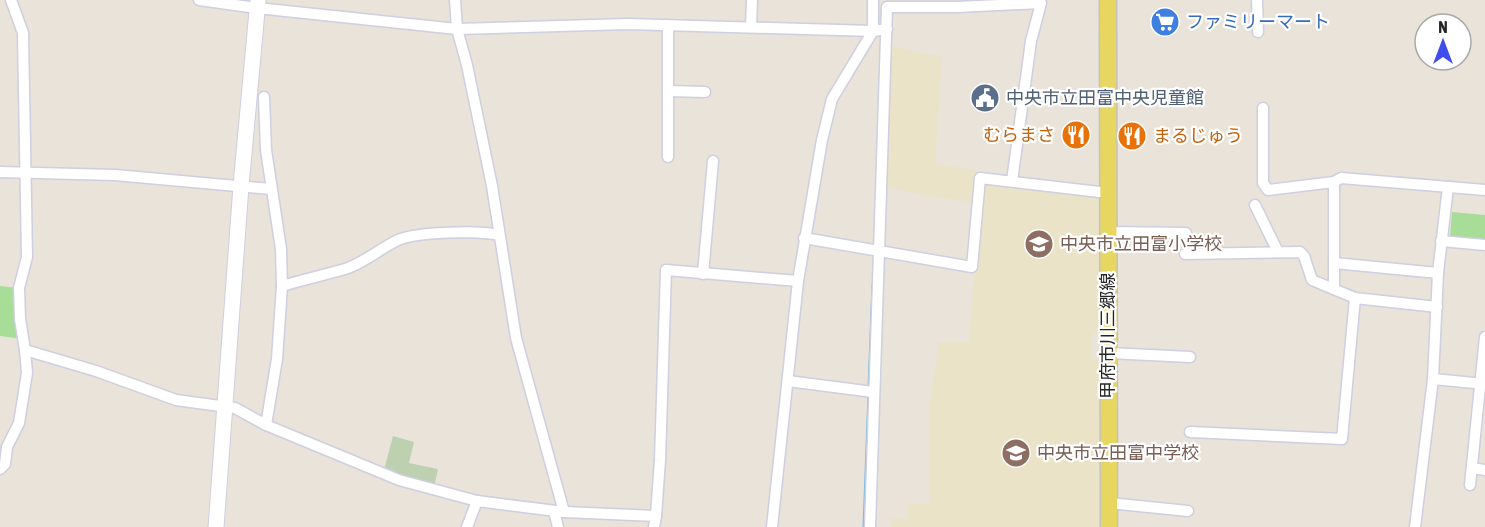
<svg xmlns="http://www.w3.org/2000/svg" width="1485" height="527" viewBox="0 0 1485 527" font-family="'Asap Condensed','Noto Sans JP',sans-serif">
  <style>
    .education { fill: #eae3c8 }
    .green { fill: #a7dd97 }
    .cemetery { fill: #bdd1b1 }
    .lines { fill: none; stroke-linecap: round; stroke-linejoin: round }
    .stream { stroke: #70b9e6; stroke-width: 3 }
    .street-casing { stroke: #cecfdf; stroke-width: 13 }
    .secondary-casing { stroke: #cecfdf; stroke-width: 17 }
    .primary-casing { stroke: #c3c3c3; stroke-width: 19 }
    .street { stroke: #fff; stroke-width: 10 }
    .secondary { stroke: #fff; stroke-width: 15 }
    .primary { stroke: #e7d65f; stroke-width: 16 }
    .labels { text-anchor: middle; stroke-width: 4.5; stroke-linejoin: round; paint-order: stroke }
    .shop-label { font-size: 18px; fill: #366cbe; stroke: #fff; text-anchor: start }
    .service-label { font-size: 18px; fill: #4e5e75; stroke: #fff; text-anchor: start }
    .food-label { font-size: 18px; fill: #c56008; stroke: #fff; text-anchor: end }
    .education-label { font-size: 18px; fill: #785e54; stroke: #fff; text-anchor: start }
    .street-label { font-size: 18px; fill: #272727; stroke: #fff }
  </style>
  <rect width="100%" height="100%" fill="#e9e3d9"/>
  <!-- education -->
  <path class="education" d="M 888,46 L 942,57 L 935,164 L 976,170 L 984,182 L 1102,195 L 1101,327 L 1092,336 L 1092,358 L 1102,361 L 1102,527 L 891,527 L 891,518 L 907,519 L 908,504 L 930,504 L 929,407 L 939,342 L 969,342 L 980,203 L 929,196 L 883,186 Z"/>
  <!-- green -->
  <g class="green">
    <path d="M 1452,212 L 1485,215 L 1485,241 L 1450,238 Z"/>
    <path d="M 0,286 L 19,288 L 23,339 L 0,336 Z"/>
  </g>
  <!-- cemetery -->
  <path class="cemetery" d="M 393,436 L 414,442 L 409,463 L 438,469 L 434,487 L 384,470 Z"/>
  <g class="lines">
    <!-- stream -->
    <g class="stream">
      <path d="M 869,388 L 873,284"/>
      <path d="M 864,527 L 869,395"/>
    </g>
    <!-- street casing -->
    <g class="street-casing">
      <g id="street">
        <path d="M 11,0 L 23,33 L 27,257 L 19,288 L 20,319 L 25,350 L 96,371 L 176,400 L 235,408 L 266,425 L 399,480 L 477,501 L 564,512 L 656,516 L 654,527"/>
        <path d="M 199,0 L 257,8 L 457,29 L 628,24 L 873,31 L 887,29"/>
        <path d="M 455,0 L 457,29 L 467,65 L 492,186 L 516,338 L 564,512"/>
        <path d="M 1257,0 L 1258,32"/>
        <path d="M 751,27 L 752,0"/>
        <path d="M 668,91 L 705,92"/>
        <path d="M 264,97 L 266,150 L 281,249 L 282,286 L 277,359 L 266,425"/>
        <path d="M 1263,108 L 1263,183 L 1268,190 L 1334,182 L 1341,178 L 1485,190"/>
        <path d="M 668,157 L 668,25"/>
        <path d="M 0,172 L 115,175 L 271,189"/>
        <path d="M 1255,205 L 1278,252"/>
        <path d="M 1108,232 L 1186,233"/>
        <path d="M 804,238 L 972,267 L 980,178 L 1108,193"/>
        <path d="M 1441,241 L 1485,245"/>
        <path d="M 1185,254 L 1300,252 L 1304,256 L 1312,280 L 1355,298 L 1437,307"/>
        <path d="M 1334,263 L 1438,273"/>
        <path d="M 703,274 L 713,161"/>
        <path d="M 282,286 C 302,280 324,275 345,269 C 364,263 379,249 398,240 C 416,232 479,230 499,235"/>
        <path d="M 1334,289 L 1334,182"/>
        <path d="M 1109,353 L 1190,357"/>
        <path d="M 1433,379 L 1485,384"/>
        <path d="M 788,381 L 873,392"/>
        <path d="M 1190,432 L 1342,439 L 1355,298"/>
        <path d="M 1472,468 L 1485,470"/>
        <path d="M 0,469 L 5,464 L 7,447 L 19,423 L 27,373 L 25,350"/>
        <path d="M 1470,485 L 1485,337"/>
        <path d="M 1109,503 L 1188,511"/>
        <path d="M 554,511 L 558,527"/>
        <path d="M 656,516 L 660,460 L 666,270 L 798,281"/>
        <path d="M 467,527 L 477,501"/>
        <path d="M 772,527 L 798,281 L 822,140 L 832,99 L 873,31 L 873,0"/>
        <path d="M 870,527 L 887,7 L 957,7 L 1041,3 L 1031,41 L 1012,181"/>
        <path d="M 1415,527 L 1433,379 L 1438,273 L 1448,187"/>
      </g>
    </g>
    <!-- secondary casing -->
    <g class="secondary-casing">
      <path id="secondary" d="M 216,527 L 241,186 L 258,0"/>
    </g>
    <!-- primary casing -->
    <g class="primary-casing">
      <path id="primary" d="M 1108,0 L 1109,527"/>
    </g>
    <!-- street -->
    <use href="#street" class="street"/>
    <!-- secondary -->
    <use href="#secondary" class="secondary"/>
    <!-- primary -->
    <use href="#primary" class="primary"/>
  </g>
  <!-- icons -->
  <defs>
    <g id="supermarket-disc" transform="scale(1.5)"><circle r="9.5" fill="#3f7fe0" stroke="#fff"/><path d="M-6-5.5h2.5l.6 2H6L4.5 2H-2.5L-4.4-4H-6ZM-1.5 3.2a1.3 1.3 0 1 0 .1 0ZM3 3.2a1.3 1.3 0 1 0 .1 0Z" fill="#fff"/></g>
    <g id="civic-disc" transform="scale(1.5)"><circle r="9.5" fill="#5c6f8a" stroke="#fff"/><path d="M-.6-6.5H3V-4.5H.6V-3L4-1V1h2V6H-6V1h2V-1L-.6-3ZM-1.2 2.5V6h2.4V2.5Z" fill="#fff"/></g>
    <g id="restaurant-disc" transform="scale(1.5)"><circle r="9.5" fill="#e8710a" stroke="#fff"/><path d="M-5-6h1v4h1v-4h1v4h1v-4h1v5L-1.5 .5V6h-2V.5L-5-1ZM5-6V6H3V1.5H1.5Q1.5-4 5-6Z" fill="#fff"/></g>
    <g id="school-disc" transform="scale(1.5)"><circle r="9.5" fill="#8d6e63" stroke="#fff"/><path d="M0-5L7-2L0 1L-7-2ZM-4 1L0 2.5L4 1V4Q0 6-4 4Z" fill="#fff"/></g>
  </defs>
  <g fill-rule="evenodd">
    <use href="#supermarket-disc" x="1165" y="22"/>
    <use href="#civic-disc" x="985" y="98"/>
    <use href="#restaurant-disc" x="1076" y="135"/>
    <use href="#restaurant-disc" x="1132" y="136"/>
    <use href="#school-disc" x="1039" y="244"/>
    <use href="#school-disc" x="1016" y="453"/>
  </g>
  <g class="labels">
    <!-- shop labels -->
    <g class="shop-label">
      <text x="1186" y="28">ファミリーマート</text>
    </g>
    <!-- service labels -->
    <g class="service-label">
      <text x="1006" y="104">中央市立田富中央児童館</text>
    </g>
    <!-- food labels -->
    <g class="food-label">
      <text x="1055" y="141">むらまさ</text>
      <text x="1153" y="142" text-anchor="start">まるじゅう</text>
    </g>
    <!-- education labels -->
    <g class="education-label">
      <text x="1060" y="250">中央市立田富小学校</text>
      <text x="1037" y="459">中央市立田富中学校</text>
    </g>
    <!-- street labels -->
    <g class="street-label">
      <text transform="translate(1108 336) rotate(-90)" y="6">甲府市川三郷線</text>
    </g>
  </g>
  <!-- north arrow -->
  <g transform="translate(1443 42)"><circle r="28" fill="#ffffff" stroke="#a9a9a9" stroke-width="1.5"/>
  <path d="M0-4.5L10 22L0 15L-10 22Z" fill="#404dee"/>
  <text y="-9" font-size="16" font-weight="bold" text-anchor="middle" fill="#272727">N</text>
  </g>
</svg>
